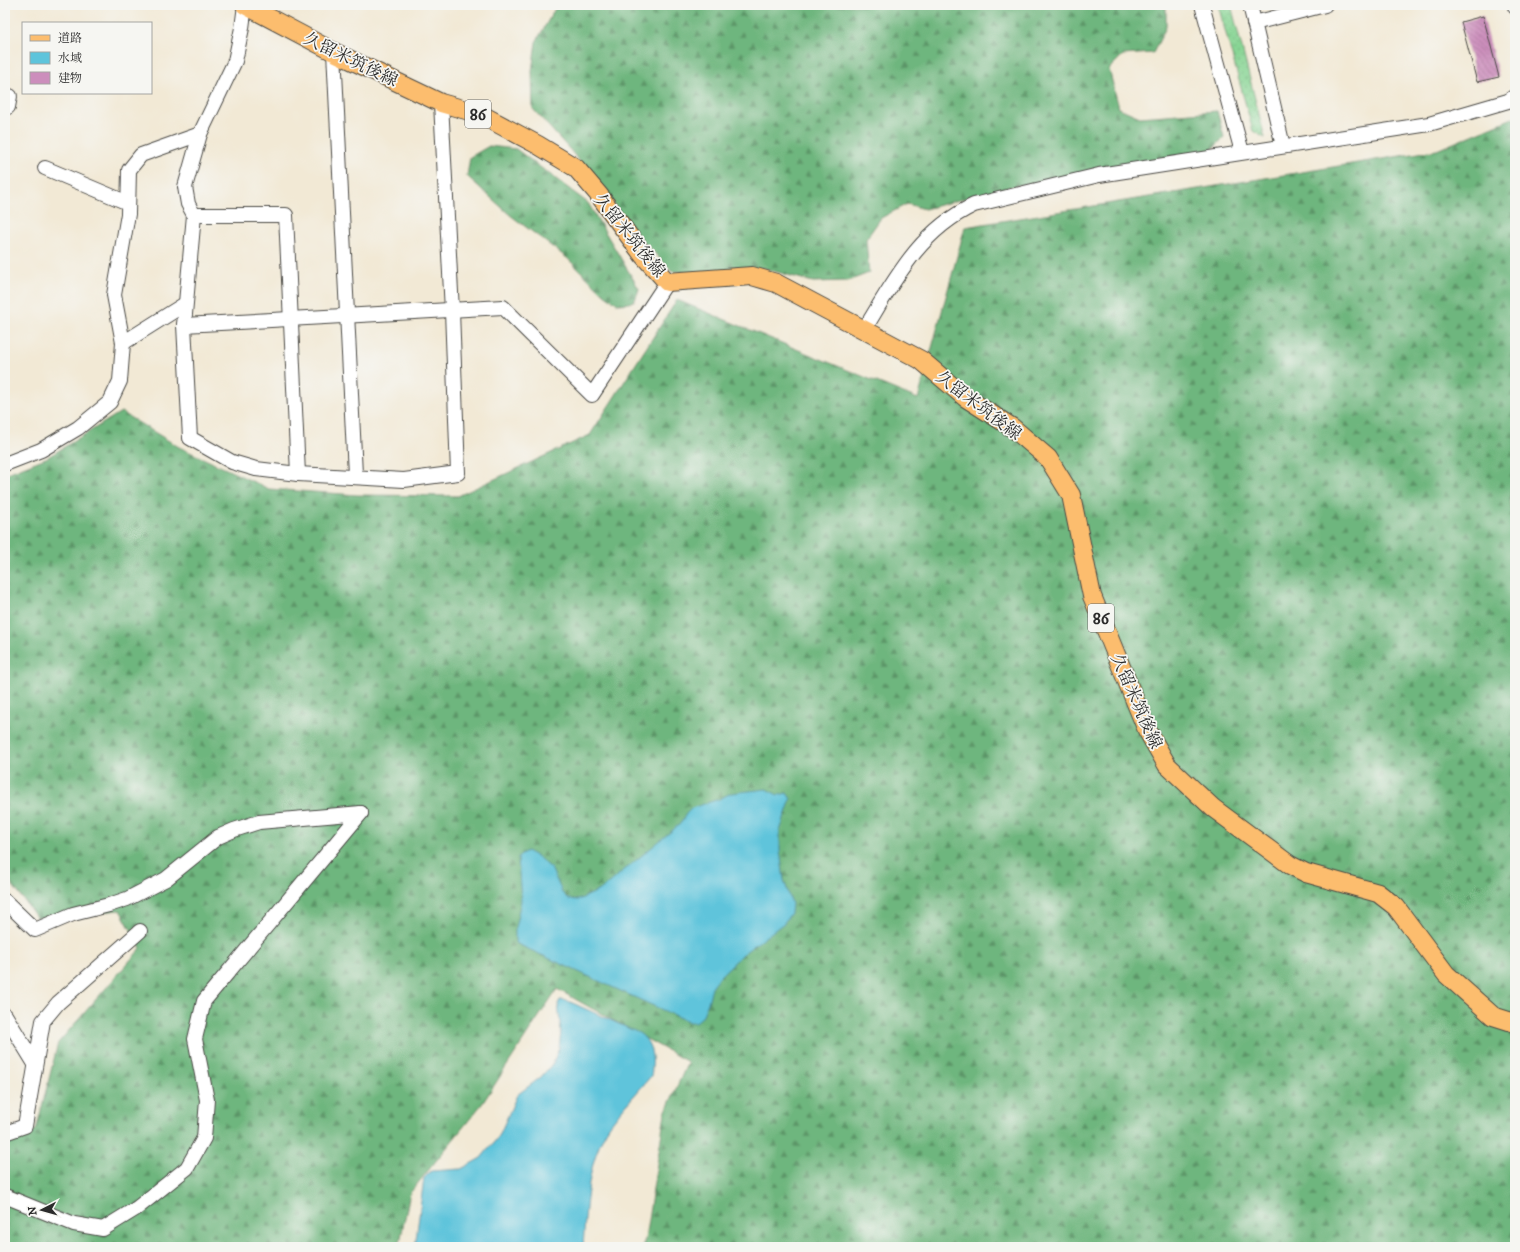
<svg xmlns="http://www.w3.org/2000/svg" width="1520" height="1252" viewBox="0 0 1520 1252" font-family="'IM FELL DW Pica','Noto Serif JP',serif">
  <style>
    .grass { fill: url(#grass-dots); stroke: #5a8060 }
    .forest { fill: url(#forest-firs); stroke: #4c7054 }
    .water { fill: #5ec4db; stroke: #447883 }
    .building { fill: url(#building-back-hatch) }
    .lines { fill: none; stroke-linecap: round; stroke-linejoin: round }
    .minor-casing { stroke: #494844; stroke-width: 16 }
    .major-casing { stroke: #494844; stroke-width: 20 }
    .minor { stroke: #fff; stroke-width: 14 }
    .major { stroke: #fcbd6e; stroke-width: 18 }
    .labels { text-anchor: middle; stroke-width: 3.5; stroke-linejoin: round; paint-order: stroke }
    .shield { fill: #f6f6f2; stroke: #686867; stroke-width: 1 }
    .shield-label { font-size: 16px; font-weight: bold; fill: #2b2b2b }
    .street-label { font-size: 17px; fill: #2b2b2b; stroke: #f6f6f2 }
  </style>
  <defs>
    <pattern id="grass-dots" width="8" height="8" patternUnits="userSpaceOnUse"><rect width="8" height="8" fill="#88d594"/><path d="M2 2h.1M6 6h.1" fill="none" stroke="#76b780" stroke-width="1.8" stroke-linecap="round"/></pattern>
    <pattern id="forest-firs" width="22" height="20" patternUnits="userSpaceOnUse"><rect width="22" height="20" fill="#6eb67e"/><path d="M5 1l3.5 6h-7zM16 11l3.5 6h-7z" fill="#5b9467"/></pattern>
    <pattern id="building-back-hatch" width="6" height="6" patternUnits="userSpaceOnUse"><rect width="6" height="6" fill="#cc8ebc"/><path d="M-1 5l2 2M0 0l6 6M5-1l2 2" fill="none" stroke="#a67499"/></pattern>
  </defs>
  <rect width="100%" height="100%" fill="#f6f6f2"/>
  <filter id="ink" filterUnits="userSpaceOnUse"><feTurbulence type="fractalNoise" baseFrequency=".025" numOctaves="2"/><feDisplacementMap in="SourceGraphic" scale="8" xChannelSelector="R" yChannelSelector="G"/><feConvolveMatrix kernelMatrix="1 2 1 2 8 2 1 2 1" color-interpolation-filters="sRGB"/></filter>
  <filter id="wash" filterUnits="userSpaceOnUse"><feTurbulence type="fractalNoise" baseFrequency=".012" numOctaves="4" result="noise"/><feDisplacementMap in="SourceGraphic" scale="16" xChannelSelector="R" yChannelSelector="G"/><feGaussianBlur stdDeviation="0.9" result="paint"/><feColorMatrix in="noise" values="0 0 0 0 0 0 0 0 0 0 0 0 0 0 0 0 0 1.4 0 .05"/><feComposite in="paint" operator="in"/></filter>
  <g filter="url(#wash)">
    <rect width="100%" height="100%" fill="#f2e9d5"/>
    <!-- grass -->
    <path class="grass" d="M 1218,5 L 1231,5 L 1265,138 L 1253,131 Z"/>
    <!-- forest -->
    <g class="forest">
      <path d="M 557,5 L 1166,5 L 1166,27 L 1153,53 L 1123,55 L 1109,69 L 1119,108 L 1140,117 L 1217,111 L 1224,137 L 1212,150 L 1004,188 L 925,209 L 907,204 L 881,218 L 866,239 L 869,273 L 848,281 L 813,282 L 763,268 L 698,274 L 672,271 L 644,242 L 571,151 L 533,109 L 532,71 L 536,42 Z"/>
      <path d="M 1515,117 L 1515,483 L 1513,484 L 1510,496 L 1515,542 L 1515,1247 L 642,1247 L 645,1239 L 665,1113 L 688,1062 L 557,989 L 482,1104 L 410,1193 L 399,1247 L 5,1247 L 5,1144 L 36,1130 L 58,1043 L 141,948 L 120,910 L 37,918 L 5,875 L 5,474 L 48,457 L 121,412 L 179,447 L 269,489 L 358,495 L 458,496 L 590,435 L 677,300 L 918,399 L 965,227 L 1437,150 Z"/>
      <path d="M 489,146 L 516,149 L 588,203 L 639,289 L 635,300 L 629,303 L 618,304 L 604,294 L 567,258 L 510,215 L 467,176 L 470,157 Z"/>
    </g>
    <!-- water -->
    <g class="water">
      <path d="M 766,789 L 778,795 L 787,793 L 791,799 L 780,831 L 780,850 L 784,880 L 792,904 L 791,913 L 784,923 L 744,953 L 720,976 L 712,987 L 708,1003 L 702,1017 L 696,1022 L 689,1022 L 515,943 L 515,928 L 521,901 L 518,858 L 521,854 L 527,851 L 538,857 L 551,868 L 563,894 L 568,899 L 578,900 L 600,890 L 680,824 L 686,814 L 692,808 L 719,799 L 731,793 Z"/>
      <path d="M 560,1000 L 568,1001 L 639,1033 C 653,1042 654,1061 651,1076 C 638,1092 622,1108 610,1125 C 587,1158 586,1208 583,1247 L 415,1247 L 424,1178 L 431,1171 L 461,1169 L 481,1158 L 499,1136 L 517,1095 L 541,1077 L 553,1063 L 559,1048 L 561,1032 L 558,1004 Z"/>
    </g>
    <g id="blocks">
      <!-- building -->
      <path class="building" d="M 1483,16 L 1499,77 L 1477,82 L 1461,22 Z"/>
    </g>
  </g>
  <g filter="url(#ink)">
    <use href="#blocks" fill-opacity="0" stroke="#494844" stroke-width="1"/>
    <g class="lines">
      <!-- minor casing -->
      <g class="minor-casing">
        <g id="minor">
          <path d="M 245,5 L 242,28 L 235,61 L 200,134 L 185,187 L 188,204 L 194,215 L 184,325 L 190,438 L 232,462 L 256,469 L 298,474 L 404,480 L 458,473 L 452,311 L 441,103"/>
          <path d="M 1202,5 L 1242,152"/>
          <path d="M 1250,5 L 1283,146"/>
          <path d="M 1515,5 L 1515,7"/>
          <path d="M 1254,23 L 1325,5"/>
          <path d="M 334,52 L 355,474"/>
          <path d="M 5,95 L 10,96 L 8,107"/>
          <path d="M 45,168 L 128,203"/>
          <path d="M 194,215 L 286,215 L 298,474"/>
          <path d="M 184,325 L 503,307 L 592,395 L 667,282"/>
          <path d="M 864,330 C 894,281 919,231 974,205 L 1099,175 L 1429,124 L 1508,101 L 1515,96"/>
          <path d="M 123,343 L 114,295 L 128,214 L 129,170 L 141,155 L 200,134"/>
          <path d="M 5,464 L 41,450 L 78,428 L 110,402 L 120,381 L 123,343 L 185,304"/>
          <path d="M 5,901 L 35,930 L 73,914 L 109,905 L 127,899 L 166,879 L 218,837 L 234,830 L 259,822 L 361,813"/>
          <path d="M 5,1015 L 35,1064"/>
          <path d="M 5,1133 L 25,1126 L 43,1021 L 58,1003 L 140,931"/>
          <path d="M 5,1196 L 74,1224 L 103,1229 L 137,1208 L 187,1168 L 204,1138 L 207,1100 L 195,1039 L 204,1001 L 361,813"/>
        </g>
      </g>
      <!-- major casing -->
      <g class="major-casing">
        <path id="major" d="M 245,5 L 334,52 L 441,103 L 480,114 L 538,145 L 576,168 L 599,195 L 643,255 L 667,282 L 752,276 L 776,283 L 921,360 L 966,398 L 1013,428 L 1048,458 L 1071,495 L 1092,596 L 1147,730 L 1167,765 L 1213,808 L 1290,865 L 1306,873 L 1378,893 L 1396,907 L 1446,974 L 1493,1016 L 1515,1023"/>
      </g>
      <!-- minor -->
      <use href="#minor" class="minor"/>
      <!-- major -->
      <use href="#major" class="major"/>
    </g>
  </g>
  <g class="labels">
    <!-- shield labels -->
    <g class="shield">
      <rect x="465" y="100" width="26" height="28" rx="3"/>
      <rect x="1088" y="604" width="26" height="28" rx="3"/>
    </g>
    <g class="shield-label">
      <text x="478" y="120">86</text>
      <text x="1101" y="624">86</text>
    </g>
    <!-- street labels -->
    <g class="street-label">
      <text transform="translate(351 59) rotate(26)" y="6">久留米筑後線</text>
      <text transform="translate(630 235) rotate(51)" y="6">久留米筑後線</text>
      <text transform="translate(979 405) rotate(37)" y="6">久留米筑後線</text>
      <text transform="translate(1137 701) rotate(66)" y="6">久留米筑後線</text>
    </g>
  </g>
  <!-- margin -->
  <rect width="1520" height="1252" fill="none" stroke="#f6f6f2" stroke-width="20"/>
  <!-- legend -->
  <rect x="22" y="22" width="130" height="72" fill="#f6f6f2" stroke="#a5a5a2"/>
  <rect x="30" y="35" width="20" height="6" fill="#fcbd6e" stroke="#a5a5a2"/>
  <text x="58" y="42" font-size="12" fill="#2b2b2b">道路</text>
  <rect x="30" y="52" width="20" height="12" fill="#5ec4db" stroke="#a5a5a2"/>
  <text x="58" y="62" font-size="12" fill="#2b2b2b">水域</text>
  <rect x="30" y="72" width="20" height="12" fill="#cc8ebc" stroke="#a5a5a2"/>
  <text x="58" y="82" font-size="12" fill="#2b2b2b">建物</text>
  <!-- north arrow -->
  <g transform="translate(42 1210) rotate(264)" stroke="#f6f6f2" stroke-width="3" paint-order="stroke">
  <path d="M0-3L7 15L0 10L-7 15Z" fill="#2b2b2b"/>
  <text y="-6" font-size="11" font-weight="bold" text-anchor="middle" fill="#2b2b2b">N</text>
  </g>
</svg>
